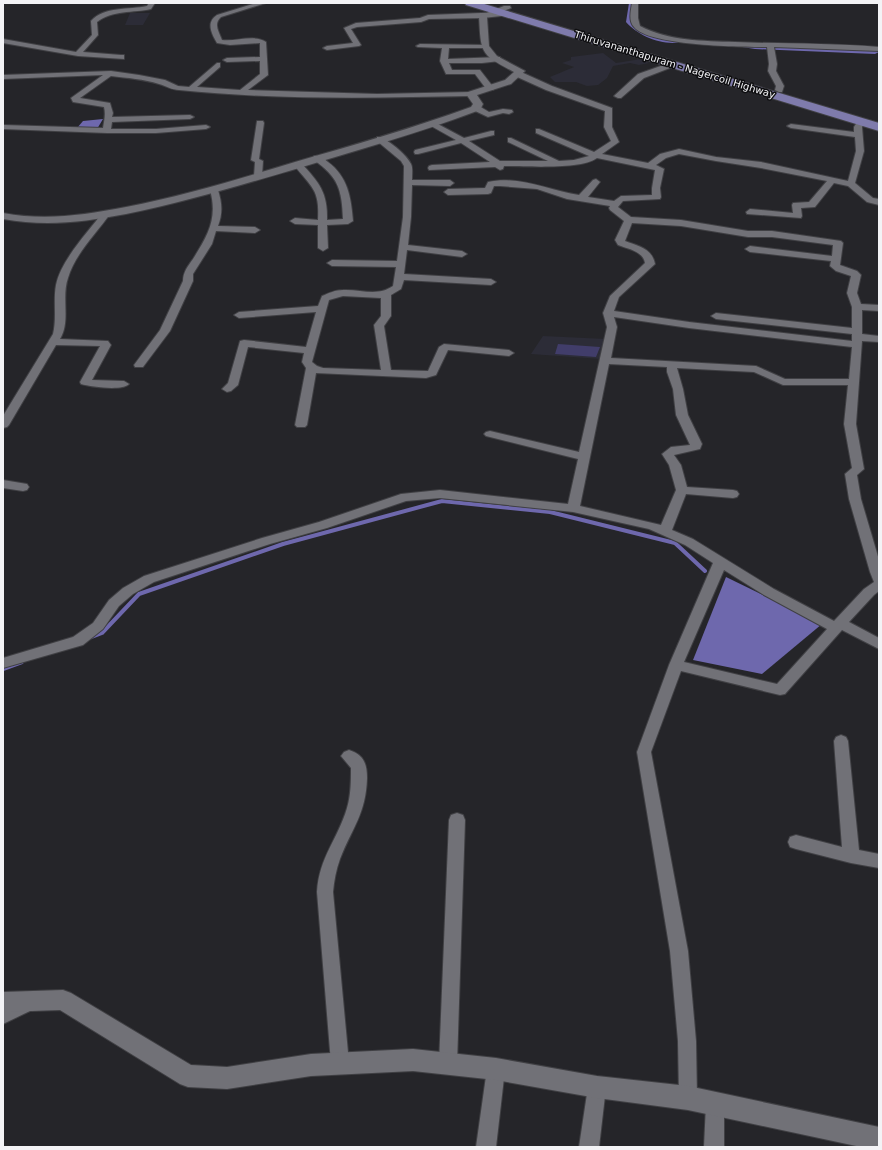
<svg xmlns="http://www.w3.org/2000/svg" width="882" height="1150" viewBox="0 0 882 1150" font-family="'DejaVu Sans',sans-serif">
  <style>
    .built { fill: #2c2c37 }
    .green { fill: #413d6a }
    .water { fill: #6e68ad }
    .lines { fill: none; stroke-linecap: round; stroke-linejoin: round }
    .stream { stroke: #6e68ad; stroke-width: 4 }
    .canal { fill: #6e68ad; fill-rule: evenodd }
    .minor-casing { stroke: #404044; stroke-width: 2 }
    .tertiary-casing { stroke: #404044; stroke-width: 2 }
    .primary-casing { stroke: #404044; stroke-width: 2 }
    .minor { fill: #717177; fill-rule: evenodd }
    .tertiary { fill: #717177; fill-rule: evenodd }
    .primary { fill: #7f7bac; fill-rule: evenodd }
    .labels { text-anchor: middle; stroke-width: 3; stroke-linejoin: round; paint-order: stroke }
    .far-street-label { font-size: 10px; fill: #f3f3f6; stroke: #0e0e10 }
  </style>
  <rect width="100%" height="100%" fill="#252529"/>
  <!-- built -->
  <g class="built">
    <path d="M 130,13 L 150,13 L 143,25 L 125,25 Z"/>
    <path d="M 603,53 L 616,63 L 641,59 L 649,63 L 639,65 L 630,63 L 613,66 L 607,78 L 598,85 L 587,86 L 576,82 L 555,82 L 550,77 L 574,67 L 562,63 L 571,60 L 571,57 Z"/>
    <path d="M 543,336 L 606,339 L 601,359 L 531,354 Z"/>
  </g>
  <!-- green -->
  <path class="green" d="M 558,344 L 600,347 L 596,357 L 555,354 Z"/>
  <!-- water -->
  <g class="water">
    <path d="M 103,119 L 97,129 L 77,128 L 83,121 Z"/>
    <path d="M 726,577 L 822,624 L 762,674 L 693,660 Z"/>
  </g>
  <g class="lines">
    <!-- stream -->
    <g class="stream">
      <path d="M 89,638 L 102,633 L 139,594 L 283,544 L 442,501 L 550,512 L 675,543 L 705,571"/>
      <path d="M 3,669 L 22,662"/>
    </g>
    <!-- canal -->
    <g class="canal">
      <path d="M 629,3 L 635,3 L 632,21 C 650,36 661,35 681,40 L 681,42 C 663,46 638,36 626,22 Z"/>
      <path d="M 738,43 L 858,49 L 875,50 L 879,52 L 875,54 L 755,49 L 736,46 L 734,45 Z"/>
    </g>
    <!-- minor casing -->
    <g class="minor-casing">
      <g id="minor">
        <path d="M 149,3 L 155,3 L 151,9 C 134,13 112,10 97,22 L 98,35 L 83,52 L 121,55 L 124,55 L 124,59 L 78,56 L 3,43 L 3,39 L 76,52 L 92,35 L 91,21 C 104,6 129,10 147,6 Z"/>
        <path d="M 256,3 L 266,3 L 221,17 C 213,24 219,32 222,40 C 235,42 255,34 266,42 L 268,75 L 248,90 L 377,94 L 471,92 L 475,94 L 471,96 C 374,98 276,100 179,90 C 172,90 166,86 159,84 C 144,79 127,78 111,76 L 80,98 L 110,103 L 113,113 L 112,117 L 190,115 L 194,117 L 190,119 L 112,122 L 111,129 L 156,129 L 206,125 L 210,127 L 206,129 L 156,133 L 107,133 L 3,129 L 3,125 L 103,128 C 104,121 106,115 104,107 L 73,102 L 71,98 L 103,75 L 3,79 L 3,75 L 111,71 L 139,75 L 165,80 L 178,86 L 189,87 L 217,63 L 220,63 L 220,67 L 197,87 L 240,90 L 260,74 L 260,61 L 227,62 L 223,60 L 227,58 L 260,57 L 260,43 L 230,45 L 217,43 C 211,33 206,22 217,15 Z"/>
        <path d="M 632,3 L 638,3 L 638,18 L 640,26 C 669,41 703,41 735,42 C 783,44 831,43 879,47 L 879,51 L 774,47 L 777,64 L 776,71 L 784,86 L 782,92 L 779,92 L 775,90 L 776,86 L 768,71 L 769,64 L 767,47 C 741,47 649,46 634,27 C 628,21 631,10 632,3 Z"/>
        <path d="M 508,12 L 511,14 L 510,15 L 483,18 L 429,19 L 421,22 L 357,27 L 351,29 L 361,45 L 359,46 L 327,50 L 323,48 L 327,46 L 353,43 L 344,28 L 356,23 L 420,18 L 428,15 Z"/>
        <path d="M 420,44 L 487,45 L 489,46 L 485,48 L 449,48 L 448,59 L 500,57 L 500,61 L 482,63 L 449,63 L 452,70 L 480,70 L 494,88 L 493,90 L 487,90 L 475,74 L 446,74 L 440,61 L 442,48 L 418,47 L 416,46 Z"/>
        <path d="M 672,62 L 675,62 L 675,66 L 644,78 L 621,98 L 618,98 L 614,96 L 638,74 Z"/>
        <path d="M 515,72 L 521,72 L 552,86 L 612,108 L 612,127 L 619,142 L 602,154 L 648,163 L 660,154 L 679,149 L 716,157 L 761,162 L 848,181 L 856,151 L 855,137 L 791,128 L 787,126 L 791,124 L 854,132 L 854,127 L 859,119 L 865,119 L 866,121 L 862,127 L 864,151 L 855,183 L 873,198 L 879,199 L 879,205 L 867,202 L 848,186 L 834,183 L 815,207 L 801,208 L 802,216 L 801,218 L 747,214 L 746,212 L 750,209 L 793,213 L 792,205 L 793,203 L 809,202 L 827,181 L 761,168 L 716,161 L 679,154 L 666,158 L 656,165 L 664,169 L 660,188 L 661,197 L 660,199 L 623,201 L 618,207 L 631,217 L 681,220 L 748,231 L 772,231 L 841,241 L 843,243 L 840,265 L 857,271 L 861,275 L 857,293 L 861,304 L 879,305 L 879,311 L 862,310 L 862,334 L 879,336 L 879,342 L 862,341 L 856,424 L 864,469 L 857,475 L 861,499 L 879,560 L 879,591 L 874,595 L 849,622 L 879,638 L 879,649 L 842,630 L 785,694 L 780,695 L 681,671 L 651,752 L 688,951 L 696,1041 L 697,1098 L 695,1105 L 688,1107 L 681,1105 L 679,1098 L 678,1041 L 670,951 L 637,752 L 669,665 L 713,563 L 685,545 L 649,529 L 573,512 L 440,498 L 406,501 L 327,528 L 270,544 L 154,582 L 133,594 L 119,606 L 103,629 L 83,645 L 3,668 L 3,658 L 73,637 L 93,623 L 109,600 L 123,588 L 144,576 L 262,538 L 319,522 L 401,494 L 440,490 L 568,504 L 578,459 L 486,436 L 484,434 L 486,432 L 490,431 L 579,452 L 607,327 L 603,313 L 610,296 L 645,263 C 643,251 628,249 618,245 L 615,240 L 624,221 L 610,210 L 609,208 L 610,206 L 567,199 L 537,189 L 500,186 L 494,186 L 491,193 L 488,194 L 448,195 L 444,192 L 448,189 L 485,188 L 488,182 C 518,175 551,191 579,195 L 593,180 L 596,179 L 600,182 L 588,197 L 614,201 L 621,196 L 652,195 L 652,188 L 655,170 L 597,158 C 581,170 525,166 504,166 L 503,169 L 500,170 L 495,167 L 429,170 L 428,168 L 429,166 L 432,165 L 490,162 L 461,143 L 418,154 L 415,154 L 414,152 L 415,150 L 456,140 L 431,126 L 430,124 L 434,122 L 464,138 L 491,131 L 494,131 L 494,135 L 469,141 L 500,161 L 548,161 L 508,142 L 508,138 L 511,138 L 559,161 L 574,160 L 589,156 L 536,133 L 536,129 L 539,129 L 594,152 L 611,141 L 604,127 L 605,111 L 546,90 L 515,76 ZM 632,223 L 681,226 L 748,237 L 772,237 L 833,245 L 832,256 L 750,246 L 745,249 L 750,252 L 831,261 L 830,266 L 836,271 L 851,276 L 847,293 L 852,307 L 852,328 L 716,313 L 711,316 L 716,319 L 852,334 L 852,341 L 689,322 L 614,311 L 619,297 L 655,264 C 652,248 638,246 625,241 ZM 614,317 L 689,328 L 852,347 L 849,379 L 785,379 L 756,366 L 611,358 L 617,327 ZM 609,364 L 667,367 L 667,372 L 673,389 L 676,415 L 690,445 L 671,447 L 662,454 L 669,465 L 676,490 L 661,525 L 580,506 ZM 677,368 L 754,372 L 783,385 L 848,385 L 844,424 L 852,468 L 845,474 L 849,499 L 870,572 L 874,582 L 864,589 L 834,621 L 774,589 L 693,539 L 672,530 L 686,494 L 733,498 L 737,497 L 739,494 L 737,491 L 733,490 L 687,487 L 681,465 L 674,455 L 700,449 L 702,444 L 688,415 L 683,389 ZM 724,570 L 764,595 L 827,629 L 777,684 L 684,662 Z"/>
        <path d="M 473,106 L 479,106 L 489,112 L 503,109 L 512,110 L 513,112 L 509,114 L 503,113 L 488,117 L 473,110 Z"/>
        <path d="M 257,121 L 263,121 L 264,123 L 259,159 L 263,161 L 262,176 L 258,179 L 254,176 L 255,162 L 251,160 Z"/>
        <path d="M 377,137 C 385,136 408,156 411,164 C 413,168 412,174 412,180 L 450,180 L 454,183 L 450,186 L 412,185 L 411,217 L 408,245 L 462,251 L 467,254 L 462,257 L 407,250 L 404,274 L 491,279 L 496,282 L 491,285 L 404,280 L 401,289 L 391,295 L 391,316 L 384,326 L 391,370 L 428,371 L 439,347 L 444,344 L 509,350 L 514,353 L 509,356 L 448,350 L 436,375 L 426,378 L 316,373 L 307,425 L 305,427 L 297,427 L 295,425 L 306,368 L 302,362 L 304,353 L 248,347 L 238,385 L 231,391 L 227,392 L 222,389 L 228,383 L 240,341 L 244,340 L 306,347 L 316,312 L 239,318 L 234,315 L 239,312 L 318,306 L 322,296 C 329,293 335,290 343,290 C 361,289 377,297 393,286 L 396,267 L 332,266 L 327,263 L 332,260 L 397,261 L 403,217 L 404,166 L 401,161 L 377,141 ZM 343,296 L 381,298 L 381,316 L 374,325 L 381,370 L 323,368 L 317,366 L 312,362 L 329,300 Z"/>
        <path d="M 314,156 C 320,155 324,159 328,162 C 348,177 351,197 353,221 L 348,224 L 327,225 L 328,248 L 323,251 L 318,248 L 318,225 L 295,224 L 290,221 L 295,218 L 318,220 C 320,189 311,187 294,165 L 298,162 L 301,163 C 319,182 328,193 327,220 L 343,219 C 342,189 338,177 314,160 L 313,158 Z"/>
        <path d="M 214,187 L 218,190 C 222,203 223,213 218,226 L 255,227 L 260,230 L 255,233 L 216,231 L 212,244 L 193,274 L 193,281 L 170,331 L 143,367 L 135,367 L 134,365 L 160,330 L 183,281 C 183,272 188,266 193,259 C 208,235 218,218 210,190 Z"/>
        <path d="M 106,211 L 110,214 C 96,234 75,254 68,278 C 61,298 71,321 60,339 L 108,341 L 111,345 L 92,380 L 124,381 L 129,384 C 123,391 91,387 81,384 L 80,382 L 100,346 L 56,345 L 9,425 L 7,427 L 3,428 L 3,416 L 53,334 C 57,318 53,301 56,285 C 61,260 88,232 103,212 Z"/>
        <path d="M 3,480 L 27,484 L 29,487 L 27,490 L 23,491 L 3,488 Z"/>
        <path d="M 841,735 L 846,737 L 848,741 L 859,850 L 879,854 L 879,868 L 851,863 L 796,849 L 790,847 L 788,842 L 790,837 L 796,835 L 842,847 L 834,741 L 836,737 Z"/>
        <path d="M 349,750 C 364,755 367,764 367,778 C 366,814 352,828 340,859 C 336,870 334,881 333,892 L 349,1063 L 347,1069 L 340,1072 L 333,1069 L 331,1063 L 317,892 C 319,857 338,839 347,808 C 351,795 351,781 351,768 L 341,756 L 344,752 Z"/>
        <path d="M 457,813 L 463,815 L 465,820 L 457,1064 L 455,1070 L 448,1073 L 441,1070 L 439,1064 L 449,820 L 451,815 Z"/>
        <path d="M 26,996 L 32,998 L 35,1004 L 32,1010 L 3,1024 L 3,1007 Z"/>
        <path d="M 496,1060 L 503,1063 L 505,1069 L 496,1147 L 476,1147 L 487,1069 L 489,1063 Z"/>
        <path d="M 597,1078 L 604,1080 L 606,1087 L 599,1147 L 579,1147 L 588,1087 L 590,1080 Z"/>
        <path d="M 715,1095 L 722,1097 L 724,1104 L 724,1147 L 704,1147 L 706,1104 L 708,1097 Z"/>
      </g>
    </g>
    <!-- tertiary casing -->
    <g class="tertiary-casing">
      <g id="tertiary">
        <path d="M 504,6 L 510,6 L 511,8 L 487,17 L 489,46 L 497,56 L 525,71 L 511,84 L 477,95 L 483,104 L 481,108 L 477,111 C 419,133 358,150 299,168 C 241,185 185,202 126,214 C 84,222 46,227 3,219 L 3,213 C 46,221 83,215 126,207 C 183,196 239,179 295,162 C 354,145 413,128 471,107 L 473,104 L 466,94 L 468,92 L 505,80 L 514,72 C 480,54 481,54 479,16 Z"/>
        <path d="M 63,990 L 71,993 L 191,1065 L 227,1067 L 311,1054 L 413,1049 L 496,1058 L 597,1076 L 688,1086 L 879,1127 L 879,1147 L 861,1147 L 688,1110 L 597,1098 L 496,1080 L 413,1071 L 311,1076 L 227,1089 L 188,1087 L 180,1084 L 60,1010 L 3,1012 L 3,992 Z"/>
      </g>
    </g>
    <!-- primary casing -->
    <g class="primary-casing">
      <path id="primary" d="M 465,3 L 481,3 L 879,123 L 879,131 L 466,5 Z"/>
    </g>
    <!-- minor -->
    <use href="#minor" class="minor"/>
    <!-- tertiary -->
    <use href="#tertiary" class="tertiary"/>
    <!-- primary -->
    <use href="#primary" class="primary"/>
  </g>
  <g class="labels">
    <!-- far-street labels -->
    <g class="far-street-label">
      <text transform="translate(675 64) rotate(17)" y="4">Thiruvananthapuram - Nagercoil Highway</text>
    </g>
  </g>
  <!-- border -->
  <rect width="882" height="1150" fill="none" stroke="#f3f3f6" stroke-width="8"/>
</svg>
